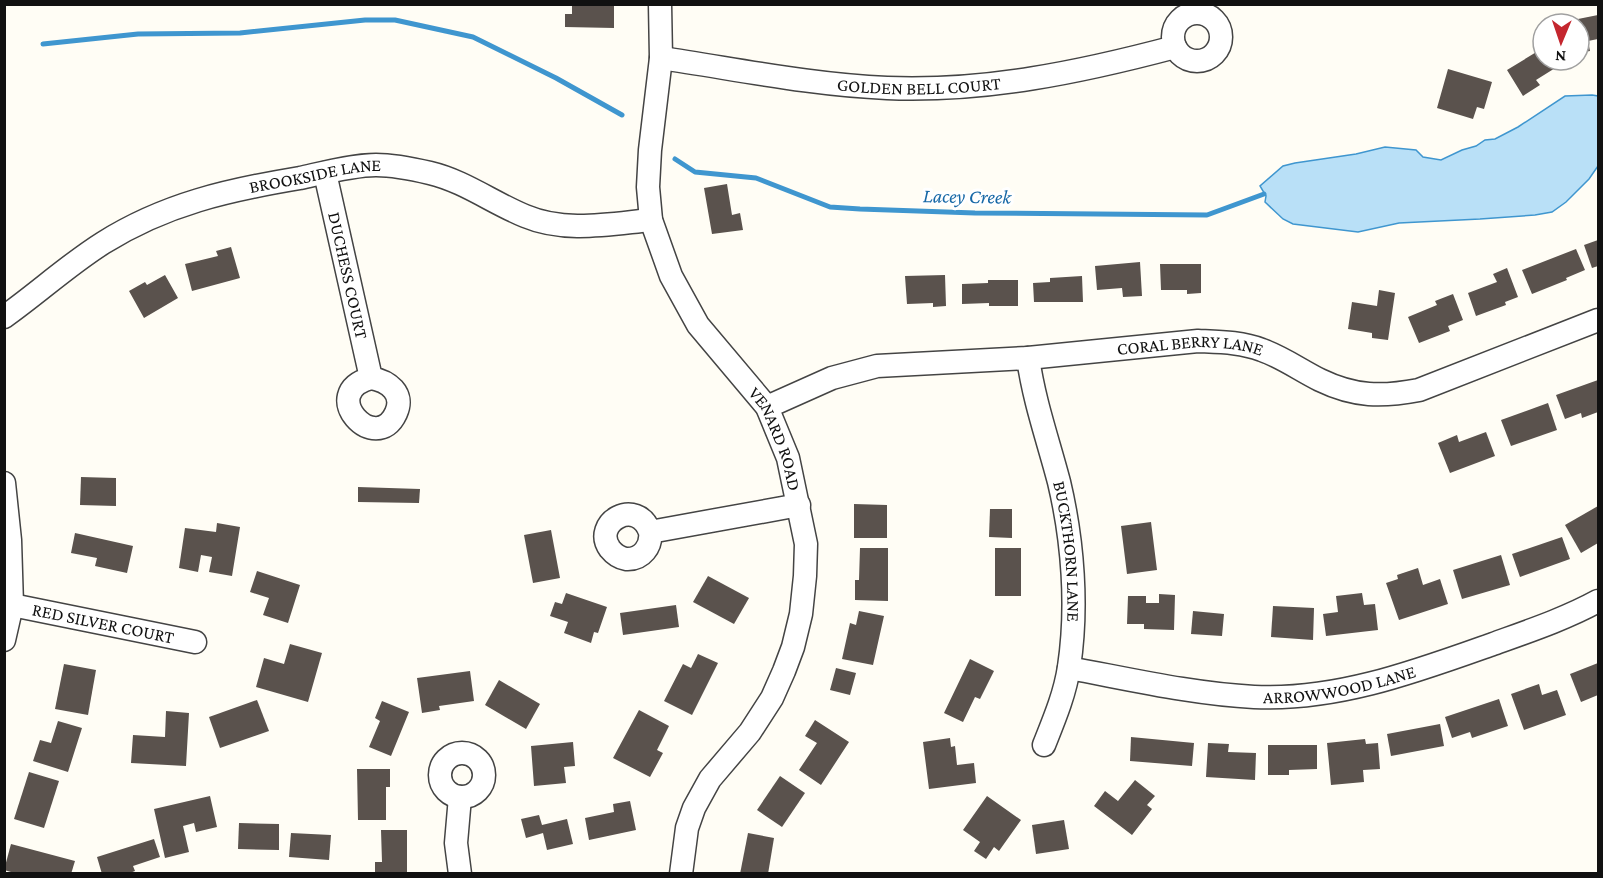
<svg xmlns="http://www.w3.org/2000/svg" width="1603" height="878" viewBox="0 0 1603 878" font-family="'Crimson Pro',serif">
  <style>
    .water { fill: #b9e0f7; stroke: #3f96cf; stroke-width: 1.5 }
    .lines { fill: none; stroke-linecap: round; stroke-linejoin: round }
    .stream { stroke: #3f96cf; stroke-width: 5 }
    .building { fill: #5a524d }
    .minor-casing { stroke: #444; stroke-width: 25 }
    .minor { stroke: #fff; stroke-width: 22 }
    .labels { text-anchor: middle; stroke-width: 6; stroke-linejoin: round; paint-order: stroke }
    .street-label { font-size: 18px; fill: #111; stroke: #fff }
    .water-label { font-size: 20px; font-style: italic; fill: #1768a6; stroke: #fff }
  </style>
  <rect width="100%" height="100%" fill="#fffdf5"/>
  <!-- water -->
  <path class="water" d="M 1592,95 L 1598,96 L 1598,166 L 1589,179 L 1566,202 L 1552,212 L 1535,215 L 1480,219 L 1399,223 L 1358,232 L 1293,224 L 1283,219 L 1265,202 L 1266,196 L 1260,186 L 1283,166 L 1295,163 L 1356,154 L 1385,147 L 1416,150 L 1423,157 L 1441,160 L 1462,150 L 1476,146 L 1485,140 L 1495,139 L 1518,127 L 1565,96 Z"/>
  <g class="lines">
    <!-- stream -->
    <g class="stream">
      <path d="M 43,44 L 138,34 L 240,33 L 365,20 L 395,20 L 473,37 L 556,78 L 622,115"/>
      <path d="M 675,159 L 695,172 L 756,178 L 830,207 L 860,209 L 975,213 L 1207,215 L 1264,194"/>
    </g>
  </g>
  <!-- building -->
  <g class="building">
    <path d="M 572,4 L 614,4 L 614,28 L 565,27 L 565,14 L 572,14 Z"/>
    <path d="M 1598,15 L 1598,39 L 1588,41 L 1590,51 L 1579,53 L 1579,24 L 1564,24 L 1563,22 Z"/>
    <path d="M 1543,48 L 1543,60 L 1557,60 L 1560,65 L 1536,80 L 1540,85 L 1523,96 L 1507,70 Z"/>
    <path d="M 1448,69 L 1492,82 L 1484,109 L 1477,107 L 1473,119 L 1437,108 Z"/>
    <path d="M 727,184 L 732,215 L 740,213 L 743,230 L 712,234 L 704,188 Z"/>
    <path d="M 1598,240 L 1598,266 L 1592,268 L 1584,245 Z"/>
    <path d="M 231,247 L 240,278 L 192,291 L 185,264 L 218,256 L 216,251 Z"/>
    <path d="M 1576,249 L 1585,270 L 1566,278 L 1567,280 L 1532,294 L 1522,270 Z"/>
    <path d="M 1140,262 L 1142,296 L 1123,297 L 1122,288 L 1097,290 L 1095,266 Z"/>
    <path d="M 1160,264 L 1201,264 L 1201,293 L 1187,294 L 1187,290 L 1161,290 Z"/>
    <path d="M 1507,268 L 1518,297 L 1505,302 L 1506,305 L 1476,316 L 1468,293 L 1497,282 L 1493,274 Z"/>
    <path d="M 165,275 L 178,298 L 144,318 L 129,291 L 145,282 L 147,285 Z"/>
    <path d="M 945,275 L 946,306 L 933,307 L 933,303 L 907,304 L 905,276 Z"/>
    <path d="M 1082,276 L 1083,302 L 1034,302 L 1033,283 L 1050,282 L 1050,278 Z"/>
    <path d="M 988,280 L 1018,280 L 1018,306 L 989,306 L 989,303 L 962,304 L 962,284 L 988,283 Z"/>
    <path d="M 1379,290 L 1395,293 L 1388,340 L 1372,338 L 1372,333 L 1348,329 L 1352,302 L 1377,306 Z"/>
    <path d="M 1453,294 L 1463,320 L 1448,326 L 1450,331 L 1419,343 L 1408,317 L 1437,305 L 1435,301 Z"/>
    <path d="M 1598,380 L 1598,412 L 1582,418 L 1581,413 L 1565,419 L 1556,395 Z"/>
    <path d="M 1548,403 L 1557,430 L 1511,446 L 1501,420 Z"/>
    <path d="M 1486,432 L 1495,456 L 1450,473 L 1438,443 L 1457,435 L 1459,442 Z"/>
    <path d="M 81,477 L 116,478 L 116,506 L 80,505 Z"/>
    <path d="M 358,487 L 420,489 L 419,503 L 358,502 Z"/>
    <path d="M 854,504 L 887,505 L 887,538 L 854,538 Z"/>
    <path d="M 1598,506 L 1598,543 L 1581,553 L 1565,525 Z"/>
    <path d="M 990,509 L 1012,509 L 1012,538 L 989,537 Z"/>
    <path d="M 1151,522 L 1157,570 L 1127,574 L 1121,526 Z"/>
    <path d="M 217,523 L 240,527 L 232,576 L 209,572 L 212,557 L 201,555 L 198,572 L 179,568 L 185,528 L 216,532 Z"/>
    <path d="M 551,530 L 560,578 L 533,583 L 524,535 Z"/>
    <path d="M 75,533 L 133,546 L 127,573 L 95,566 L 97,558 L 71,553 Z"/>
    <path d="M 1562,537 L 1570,559 L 1520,577 L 1512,554 Z"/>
    <path d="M 860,548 L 888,548 L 888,601 L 855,600 L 855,580 L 859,580 Z"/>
    <rect x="995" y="548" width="26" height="48"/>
    <path d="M 1501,555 L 1510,585 L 1462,599 L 1453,570 Z"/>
    <path d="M 1418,568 L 1423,585 L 1440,579 L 1448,604 L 1399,620 L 1386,583 L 1398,579 L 1397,575 Z"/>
    <path d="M 257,571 L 300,585 L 288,623 L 263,615 L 269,598 L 250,592 Z"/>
    <path d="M 708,576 L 749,598 L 734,624 L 693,602 Z"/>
    <path d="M 566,593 L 607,607 L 598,633 L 594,632 L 591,643 L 564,633 L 568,622 L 550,616 L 555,602 L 562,604 Z"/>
    <path d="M 1362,593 L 1364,605 L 1375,604 L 1378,630 L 1326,636 L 1323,614 L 1338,612 L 1336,596 Z"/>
    <path d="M 1159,594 L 1175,595 L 1174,630 L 1144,629 L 1144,624 L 1127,624 L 1128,596 L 1146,596 L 1146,603 L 1159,603 Z"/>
    <path d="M 676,605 L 679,627 L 623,635 L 620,613 Z"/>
    <path d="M 1273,606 L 1314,608 L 1313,640 L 1271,637 Z"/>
    <path d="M 859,611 L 884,616 L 873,665 L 842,659 L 850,623 L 856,625 Z"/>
    <path d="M 1193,611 L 1224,614 L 1222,636 L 1191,634 Z"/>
    <path d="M 290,644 L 322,653 L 308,702 L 256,687 L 264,658 L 284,664 Z"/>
    <path d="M 698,654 L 718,663 L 692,715 L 664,701 L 683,664 L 691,668 Z"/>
    <path d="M 970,659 L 994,671 L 980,699 L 975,697 L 963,722 L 944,713 Z"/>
    <path d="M 1598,663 L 1598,695 L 1581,702 L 1570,674 Z"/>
    <path d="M 64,664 L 96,670 L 88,715 L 55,709 Z"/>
    <path d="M 836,668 L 856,673 L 850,695 L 830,690 Z"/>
    <path d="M 470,671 L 474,701 L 439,706 L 440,710 L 422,713 L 417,678 Z"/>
    <path d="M 499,680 L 540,704 L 526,729 L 485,705 Z"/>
    <path d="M 1539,684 L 1542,695 L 1557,690 L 1566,715 L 1524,730 L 1511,694 Z"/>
    <path d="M 1499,699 L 1508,726 L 1472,738 L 1470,732 L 1452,738 L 1445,717 Z"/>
    <path d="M 257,700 L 269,731 L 220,748 L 209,717 Z"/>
    <path d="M 382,701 L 409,712 L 391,756 L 369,747 L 380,721 L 375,718 Z"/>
    <path d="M 639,710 L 669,726 L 657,750 L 663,753 L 650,777 L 613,758 Z"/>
    <path d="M 166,711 L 189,713 L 186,766 L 131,763 L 133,735 L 165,737 Z"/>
    <path d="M 815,720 L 849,742 L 821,785 L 799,770 L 817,743 L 805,736 Z"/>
    <path d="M 58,721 L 82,728 L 68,772 L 33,761 L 40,740 L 51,743 Z"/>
    <path d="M 1440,724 L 1444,746 L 1391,756 L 1387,734 Z"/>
    <path d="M 1131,737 L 1194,743 L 1192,766 L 1130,761 Z"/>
    <path d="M 950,738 L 951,747 L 955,746 L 957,765 L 974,763 L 976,783 L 929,789 L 923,742 Z"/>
    <path d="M 1365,739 L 1366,744 L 1378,743 L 1380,769 L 1363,770 L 1364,782 L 1331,785 L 1327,743 Z"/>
    <path d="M 573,742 L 575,766 L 564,767 L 566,783 L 534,786 L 531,746 Z"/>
    <path d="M 1208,743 L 1229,744 L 1228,752 L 1256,753 L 1255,780 L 1206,777 Z"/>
    <path d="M 1268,745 L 1317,745 L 1317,769 L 1289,770 L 1289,775 L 1268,775 Z"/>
    <path d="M 357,769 L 390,769 L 390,787 L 386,787 L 386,820 L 358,820 Z"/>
    <path d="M 29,772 L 59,781 L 44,828 L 14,819 Z"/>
    <path d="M 780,776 L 805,793 L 782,827 L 757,810 Z"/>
    <path d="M 1135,780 L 1155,796 L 1147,805 L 1152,809 L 1132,835 L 1094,806 L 1105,791 L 1118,801 Z"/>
    <path d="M 210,796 L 217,827 L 196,832 L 194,823 L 183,826 L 189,852 L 165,858 L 154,809 Z"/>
    <path d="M 987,796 L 1021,820 L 999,851 L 994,847 L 986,859 L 974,851 L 980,842 L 963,830 Z"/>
    <path d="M 630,801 L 636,830 L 589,840 L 585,818 L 614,812 L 613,804 Z"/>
    <path d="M 539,815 L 542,825 L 567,819 L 573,844 L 547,850 L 543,833 L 526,838 L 521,819 Z"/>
    <path d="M 1064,820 L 1069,849 L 1036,854 L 1032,825 Z"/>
    <path d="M 239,823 L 279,824 L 279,850 L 238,849 Z"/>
    <path d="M 381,830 L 407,830 L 407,874 L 375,874 L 375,862 L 382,862 Z"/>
    <path d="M 291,833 L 331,835 L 329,860 L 289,857 Z"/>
    <path d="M 748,833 L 774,838 L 768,874 L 740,874 Z"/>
    <path d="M 154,839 L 160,857 L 133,866 L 135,871 L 127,874 L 102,874 L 97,857 Z"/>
    <path d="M 11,844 L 75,861 L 71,874 L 18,874 L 4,870 Z"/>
  </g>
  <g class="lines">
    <!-- minor casing -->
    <g class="minor-casing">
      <g id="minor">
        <path id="s1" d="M 660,4 L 661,58 L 650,150 L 648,187 L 651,220 L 671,276 L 698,325 L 767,407 L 788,458 L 806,544 L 805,576 L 801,614 L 793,647 L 784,671 L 772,698 L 750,732 L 710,779 L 694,808 L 687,828 L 681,874"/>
        <circle cx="1197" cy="37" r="24"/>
        <path id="s2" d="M 661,58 C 736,69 812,85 887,88 C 985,92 1081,72 1175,47"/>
        <path id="s3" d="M 325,173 L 371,378 C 388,381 405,393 396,413 C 376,457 316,393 371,378"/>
        <path id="s4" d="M 4,317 C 38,293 68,265 103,243 C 165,204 228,190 300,178 C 323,173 353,165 376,165 C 394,165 413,169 430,173 C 464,181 493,203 525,216 C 565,233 609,224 651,220"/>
        <path id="s5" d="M 1028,358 C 1034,401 1048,440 1059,482 C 1073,541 1078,607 1069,667 C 1065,694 1054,720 1044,745"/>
        <path id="s6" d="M 767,407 L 832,378 L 877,366 L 1028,358 L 1198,341 C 1220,342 1241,342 1262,350 C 1282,357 1300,370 1320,380 C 1355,397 1382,397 1419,390 L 1598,320"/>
        <path d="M 4,483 L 10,540 L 12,605 L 4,640"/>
        <path d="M 650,532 C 652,546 642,560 626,559 C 620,558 614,554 610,549 C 591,523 637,496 650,532 L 799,505"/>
        <path id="s7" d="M 12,605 L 195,642"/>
        <path id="s8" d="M 1069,668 C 1129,679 1193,694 1254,697 C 1337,701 1417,671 1493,644 C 1529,631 1565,619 1598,601"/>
        <circle cx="462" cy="775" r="22"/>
        <path d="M 460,797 L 456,843 L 460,874"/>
      </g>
    </g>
    <!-- minor -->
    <use href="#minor" class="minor"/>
  </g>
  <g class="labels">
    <!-- street labels -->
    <g class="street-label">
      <text dy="6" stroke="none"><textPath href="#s2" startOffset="260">GOLDEN BELL COURT</textPath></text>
      <text dy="6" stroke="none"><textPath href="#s4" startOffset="348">BROOKSIDE LANE</textPath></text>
      <text dy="6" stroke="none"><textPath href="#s3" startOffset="105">DUCHESS COURT</textPath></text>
      <text dy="6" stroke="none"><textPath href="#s6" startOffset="432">CORAL BERRY LANE</textPath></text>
      <text dy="6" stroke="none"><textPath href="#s1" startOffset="472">VENARD ROAD</textPath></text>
      <text dy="6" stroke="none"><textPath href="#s5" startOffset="198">BUCKTHORN LANE</textPath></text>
      <text dy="6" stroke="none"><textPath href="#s7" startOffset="93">RED SILVER COURT</textPath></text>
      <text dy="6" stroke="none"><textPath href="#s8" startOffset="274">ARROWWOOD LANE</textPath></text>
    </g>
    <!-- water labels -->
    <g class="water-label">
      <text transform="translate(967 196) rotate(1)" y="7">Lacey Creek</text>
    </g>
  </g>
  <!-- border -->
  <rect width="1603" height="878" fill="none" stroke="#111111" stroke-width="12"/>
  <!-- north arrow -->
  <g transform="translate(1561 42) rotate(182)"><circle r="28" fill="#ffffff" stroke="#a0a0a0" stroke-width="1.5"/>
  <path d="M0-4.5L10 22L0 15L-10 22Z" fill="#c4262e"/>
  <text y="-9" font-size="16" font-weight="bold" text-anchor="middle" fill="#111111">N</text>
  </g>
</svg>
